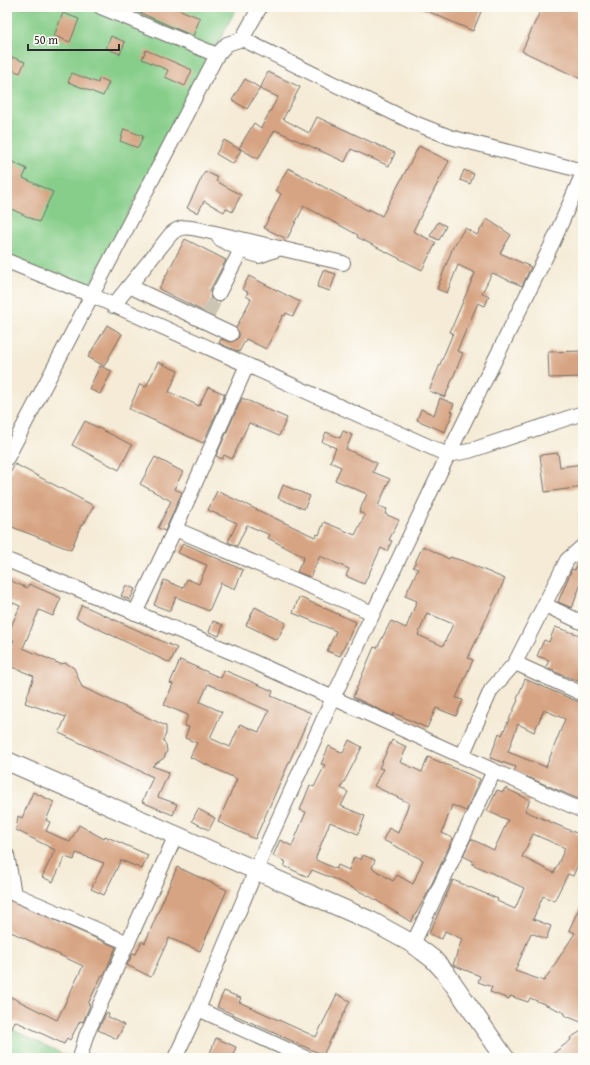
<svg xmlns="http://www.w3.org/2000/svg" width="590" height="1065" viewBox="0 0 590 1065" font-family="'Gentium Book Plus',serif">
  <style>
    .green { fill: #87ce8a; stroke: #597c5a }
    .building { fill: #d7a483; fill-rule: evenodd }
    .lines { fill: none; stroke-linecap: round; stroke-linejoin: round }
    .minor-tunnel { stroke: #cdc5b4; stroke-width: 14; stroke-dasharray: 14 7; stroke-linecap: butt }
    .minor-casing { stroke: #726e67; stroke-width: 16 }
    .major-casing { stroke: #726e67; stroke-width: 20 }
    .minor { stroke: #fff; stroke-width: 14 }
    .major { stroke: #fff; stroke-width: 18 }
  </style>
  <rect width="100%" height="100%" fill="#fdfcf7"/>
  <filter id="ink" filterUnits="userSpaceOnUse"><feTurbulence type="fractalNoise" baseFrequency=".025" numOctaves="2"/><feDisplacementMap in="SourceGraphic" scale="8" xChannelSelector="R" yChannelSelector="G"/><feConvolveMatrix kernelMatrix="1 2 1 2 8 2 1 2 1" color-interpolation-filters="sRGB"/></filter>
  <filter id="wash" filterUnits="userSpaceOnUse"><feTurbulence type="fractalNoise" baseFrequency=".012" numOctaves="4" result="noise"/><feDisplacementMap in="SourceGraphic" scale="16" xChannelSelector="R" yChannelSelector="G"/><feGaussianBlur stdDeviation="0.9" result="paint"/><feColorMatrix in="noise" values="0 0 0 0 0 0 0 0 0 0 0 0 0 0 0 0 0 1.4 0 .05"/><feComposite in="paint" operator="in"/></filter>
  <g filter="url(#wash)">
    <rect width="100%" height="100%" fill="#f5ebd6"/>
    <!-- green -->
    <g class="green">
      <path d="M 7,7 L 237,7 L 85,295 L 7,257 Z"/>
      <path d="M 7,1027 L 71,1058 L 7,1058 Z"/>
    </g>
    <g id="blocks">
      <!-- building -->
      <g class="building">
        <path d="M 127,7 L 173,7 L 200,18 L 193,36 Z"/>
        <path d="M 418,7 L 483,7 L 473,31 Z"/>
        <path d="M 542,7 L 583,7 L 583,80 L 522,51 Z"/>
        <path d="M 63,13 L 79,19 L 70,42 L 54,36 Z"/>
        <path d="M 111,36 L 125,42 L 120,54 L 106,48 Z"/>
        <path d="M 146,50 L 192,70 L 185,86 L 165,77 L 168,70 L 142,59 Z"/>
        <path d="M 12,57 L 25,62 L 20,73 L 7,68 Z"/>
        <path d="M 268,72 L 300,87 L 283,119 L 309,133 L 317,117 L 395,153 L 389,166 L 351,149 L 345,162 L 275,130 L 258,159 L 239,148 L 254,123 L 261,128 L 278,97 L 260,89 Z"/>
        <path d="M 72,73 L 98,83 L 99,78 L 109,82 L 103,96 L 68,82 Z"/>
        <path d="M 245,79 L 260,88 L 247,109 L 232,100 Z"/>
        <path d="M 124,129 L 143,136 L 138,148 L 120,141 Z"/>
        <path d="M 224,140 L 241,150 L 233,164 L 216,154 Z"/>
        <path d="M 419,146 L 449,161 L 413,231 L 436,243 L 422,270 L 357,237 L 358,235 L 304,206 L 287,239 L 264,228 L 281,194 L 276,190 L 288,168 L 369,211 L 369,209 L 382,216 Z"/>
        <path d="M 7,159 L 27,169 L 23,178 L 53,192 L 39,222 L 7,207 Z"/>
        <path d="M 464,170 L 474,174 L 470,184 L 460,180 Z"/>
        <path d="M 205,171 L 218,178 L 216,181 L 241,195 L 232,212 L 226,208 L 224,212 L 204,201 L 198,213 L 187,208 Z"/>
        <path d="M 487,219 L 511,235 L 500,253 L 531,267 L 522,286 L 492,273 L 482,293 L 489,296 L 485,306 L 478,303 L 457,351 L 463,353 L 445,397 L 429,391 L 453,333 L 450,332 L 475,273 L 458,265 L 447,293 L 437,289 L 453,247 L 465,228 L 477,235 Z"/>
        <path d="M 438,222 L 446,226 L 439,240 L 430,236 Z"/>
        <path d="M 185,239 L 226,260 L 210,290 L 211,299 L 205,312 L 159,289 Z"/>
        <path d="M 323,270 L 336,274 L 330,291 L 317,287 Z"/>
        <path d="M 249,276 L 300,302 L 293,316 L 286,313 L 285,316 L 283,315 L 266,349 L 246,339 L 239,352 L 219,343 L 221,339 L 231,342 L 239,337 L 239,333 L 236,328 L 251,299 L 246,296 L 248,292 L 242,289 Z"/>
        <path d="M 107,325 L 122,334 L 104,366 L 88,357 Z"/>
        <path d="M 583,351 L 583,377 L 549,378 L 548,352 Z"/>
        <path d="M 158,362 L 178,371 L 169,392 L 199,406 L 208,387 L 225,394 L 203,443 L 129,409 L 140,384 L 146,387 Z"/>
        <path d="M 100,366 L 112,371 L 100,394 L 89,389 Z"/>
        <path d="M 242,398 L 287,418 L 279,436 L 249,423 L 232,459 L 224,455 L 222,459 L 216,456 Z"/>
        <path d="M 440,398 L 454,404 L 451,411 L 453,412 L 445,432 L 417,420 L 421,409 L 434,415 Z"/>
        <path d="M 85,421 L 132,445 L 119,470 L 72,445 Z"/>
        <path d="M 343,431 L 352,435 L 346,449 L 377,463 L 373,472 L 390,479 L 378,506 L 387,509 L 385,514 L 399,520 L 389,540 L 392,541 L 387,551 L 381,548 L 364,584 L 346,576 L 349,569 L 320,556 L 310,577 L 297,572 L 304,557 L 268,538 L 270,535 L 247,525 L 237,546 L 228,542 L 237,523 L 208,510 L 217,491 L 315,537 L 317,534 L 319,535 L 324,522 L 355,535 L 365,515 L 359,512 L 367,494 L 335,480 L 341,467 L 330,462 L 336,448 L 322,442 L 326,432 L 340,438 Z"/>
        <path d="M 558,453 L 560,467 L 583,464 L 583,487 L 545,492 L 540,455 Z"/>
        <path d="M 155,457 L 183,472 L 174,489 L 182,492 L 165,531 L 158,528 L 171,501 L 140,484 Z"/>
        <path d="M 15,464 L 94,506 L 83,525 L 81,525 L 71,550 L 7,525 L 7,479 Z"/>
        <path d="M 283,485 L 310,496 L 304,509 L 278,498 Z"/>
        <path d="M 183,543 L 243,570 L 235,589 L 221,583 L 209,611 L 176,597 L 170,611 L 154,605 L 164,580 L 183,588 L 187,579 L 199,584 L 207,565 L 178,553 Z"/>
        <path d="M 423,546 L 449,559 L 450,557 L 463,561 L 505,579 L 468,658 L 473,660 L 456,698 L 463,700 L 456,716 L 436,708 L 427,728 L 394,713 L 393,716 L 353,697 L 374,647 L 377,648 L 391,621 L 406,628 L 417,601 L 405,596 L 418,569 L 413,567 ZM 427,613 L 453,624 L 443,646 L 418,635 Z"/>
        <path d="M 583,557 L 583,578 L 572,608 L 558,602 L 572,569 L 575,570 L 578,561 Z"/>
        <path d="M 7,579 L 27,588 L 29,584 L 61,598 L 53,616 L 39,610 L 23,648 L 60,664 L 66,663 L 74,668 L 82,687 L 166,726 L 166,734 L 163,740 L 166,745 L 167,751 L 164,758 L 152,766 L 169,772 L 158,797 L 177,804 L 173,815 L 142,802 L 153,777 L 59,733 L 66,717 L 25,703 L 34,676 L 7,665 L 7,658 L 14,640 L 7,636 L 20,606 L 7,600 Z"/>
        <path d="M 126,585 L 135,589 L 130,600 L 121,596 Z"/>
        <path d="M 299,597 L 356,622 L 340,656 L 327,651 L 336,631 L 293,613 Z"/>
        <path d="M 82,605 L 177,648 L 170,663 L 76,618 Z"/>
        <path d="M 255,607 L 286,623 L 277,640 L 246,625 Z"/>
        <path d="M 213,621 L 223,625 L 219,636 L 209,632 Z"/>
        <path d="M 555,627 L 583,636 L 583,683 L 553,671 L 554,670 L 546,667 L 549,660 L 537,656 L 544,640 L 549,642 Z"/>
        <path d="M 180,660 L 221,678 L 224,670 L 273,691 L 271,696 L 311,713 L 255,839 L 218,822 L 237,779 L 190,757 L 197,743 L 185,738 L 189,727 L 184,726 L 188,715 L 164,705 L 173,684 L 170,683 ZM 208,684 L 269,711 L 259,732 L 240,724 L 230,747 L 210,738 L 222,712 L 200,702 Z"/>
        <path d="M 525,679 L 576,701 L 583,702 L 583,801 L 514,771 L 516,767 L 490,758 L 499,733 L 502,735 L 518,700 L 517,699 ZM 544,710 L 565,719 L 546,767 L 508,752 L 518,724 L 534,732 Z"/>
        <path d="M 349,740 L 362,747 L 341,788 L 348,792 L 341,806 L 365,816 L 358,834 L 330,822 L 316,857 L 316,860 L 336,869 L 338,865 L 349,870 L 354,857 L 361,860 L 363,855 L 375,860 L 372,868 L 393,881 L 397,875 L 413,884 L 423,860 L 383,840 L 389,828 L 398,833 L 409,803 L 374,786 L 383,769 L 379,768 L 392,740 L 407,747 L 400,762 L 422,772 L 428,757 L 480,779 L 466,811 L 452,805 L 442,833 L 453,838 L 426,896 L 411,922 L 371,897 L 332,878 L 312,870 L 308,877 L 284,866 L 286,862 L 273,856 L 280,840 L 292,846 L 306,812 L 300,810 L 310,785 L 314,787 L 325,765 L 321,764 L 329,746 L 343,753 Z"/>
        <path d="M 505,788 L 530,800 L 525,811 L 583,836 L 583,853 L 573,876 L 568,874 L 554,901 L 543,896 L 533,919 L 551,926 L 546,939 L 531,933 L 515,971 L 544,981 L 575,933 L 569,930 L 583,900 L 583,1023 L 564,1015 L 565,1013 L 530,998 L 528,1002 L 510,996 L 509,999 L 490,992 L 492,987 L 478,982 L 480,976 L 453,965 L 462,939 L 445,931 L 442,939 L 429,934 L 453,880 L 498,899 L 497,901 L 515,909 L 524,888 L 472,864 L 473,861 L 463,856 L 471,839 L 494,850 L 508,820 L 487,811 L 497,790 L 503,792 ZM 533,834 L 565,848 L 554,873 L 522,857 Z"/>
        <path d="M 33,792 L 54,802 L 46,820 L 50,822 L 46,831 L 70,842 L 79,825 L 104,839 L 105,836 L 148,855 L 142,869 L 121,860 L 104,895 L 91,889 L 104,863 L 76,853 L 74,860 L 65,857 L 53,882 L 42,877 L 55,850 L 16,830 L 18,816 L 22,818 Z"/>
        <path d="M 198,809 L 215,818 L 209,830 L 192,821 Z"/>
        <path d="M 177,867 L 227,890 L 200,951 L 169,938 L 151,977 L 127,965 L 133,953 L 136,954 L 142,941 L 145,943 Z"/>
        <path d="M 7,899 L 116,947 L 104,975 L 102,975 L 88,1004 L 90,1005 L 83,1022 L 80,1021 L 70,1040 L 67,1038 L 64,1044 L 15,1021 L 7,1039 L 7,995 L 57,1020 L 83,966 L 7,930 Z"/>
        <path d="M 224,991 L 241,998 L 239,1002 L 316,1037 L 337,994 L 350,1001 L 323,1055 L 217,1007 Z"/>
        <path d="M 106,1013 L 109,1014 L 108,1017 L 124,1025 L 117,1039 L 98,1030 Z"/>
        <path d="M 583,1030 L 583,1058 L 547,1058 L 571,1040 L 570,1038 Z"/>
        <path d="M 216,1038 L 236,1047 L 232,1058 L 208,1058 Z"/>
      </g>
    </g>
  </g>
  <g filter="url(#ink)">
    <use href="#blocks" fill-opacity="0" stroke="#726e67" stroke-width="1"/>
    <g class="lines">
      <!-- minor-tunnel -->
      <path class="minor-tunnel" d="M 208,314 L 218,294"/>
      <!-- minor casing -->
      <g class="minor-casing">
        <g id="minor">
          <path d="M 101,7 L 217,55"/>
          <path d="M 242,39 L 412,122 L 450,137 L 583,171"/>
          <path d="M 220,239 L 241,250 L 259,256 L 281,248"/>
          <path d="M 7,261 L 91,295 L 448,455 L 469,451 L 583,413"/>
          <path d="M 129,286 L 231,334"/>
          <path d="M 218,294 L 241,250"/>
          <path d="M 113,306 L 171,234 C 181,225 189,227 202,230 L 343,263"/>
          <path d="M 7,458 L 217,55 L 227,44 L 242,39 L 260,7"/>
          <path d="M 175,529 L 373,613"/>
          <path d="M 7,560 L 236,654 L 583,811"/>
          <path d="M 545,605 L 583,623"/>
          <path d="M 135,613 L 175,529 L 247,365"/>
          <path d="M 515,663 L 583,694"/>
          <path d="M 462,756 L 491,690 L 515,663 L 567,560 L 583,546"/>
          <path d="M 7,855 L 14,894 L 128,943"/>
          <path d="M 413,944 L 494,771"/>
          <path d="M 198,1009 L 306,1058"/>
          <path d="M 80,1058 L 86,1036 L 176,835"/>
          <path d="M 175,1058 L 198,1009 L 264,851 L 333,698 L 448,455 L 553,242 L 583,173"/>
        </g>
      </g>
      <!-- major casing -->
      <g class="major-casing">
        <path id="major" d="M 7,761 L 371,921 L 413,944 L 433,959 L 445,972 L 505,1058"/>
      </g>
      <!-- minor -->
      <use href="#minor" class="minor"/>
      <!-- major -->
      <use href="#major" class="major"/>
    </g>
  </g>
  <!-- margin -->
  <rect width="590" height="1065" fill="none" stroke="#fdfcf7" stroke-width="24"/>
  <!-- scale -->
  <path d="M28 44v6h91v-6" fill="none" stroke="#2b2b2b" stroke-width="2"/>
  <text x="34" y="44" font-size="12" fill="#2b2b2b" stroke="#fdfcf7" stroke-width="3" paint-order="stroke">50 m</text>
</svg>
